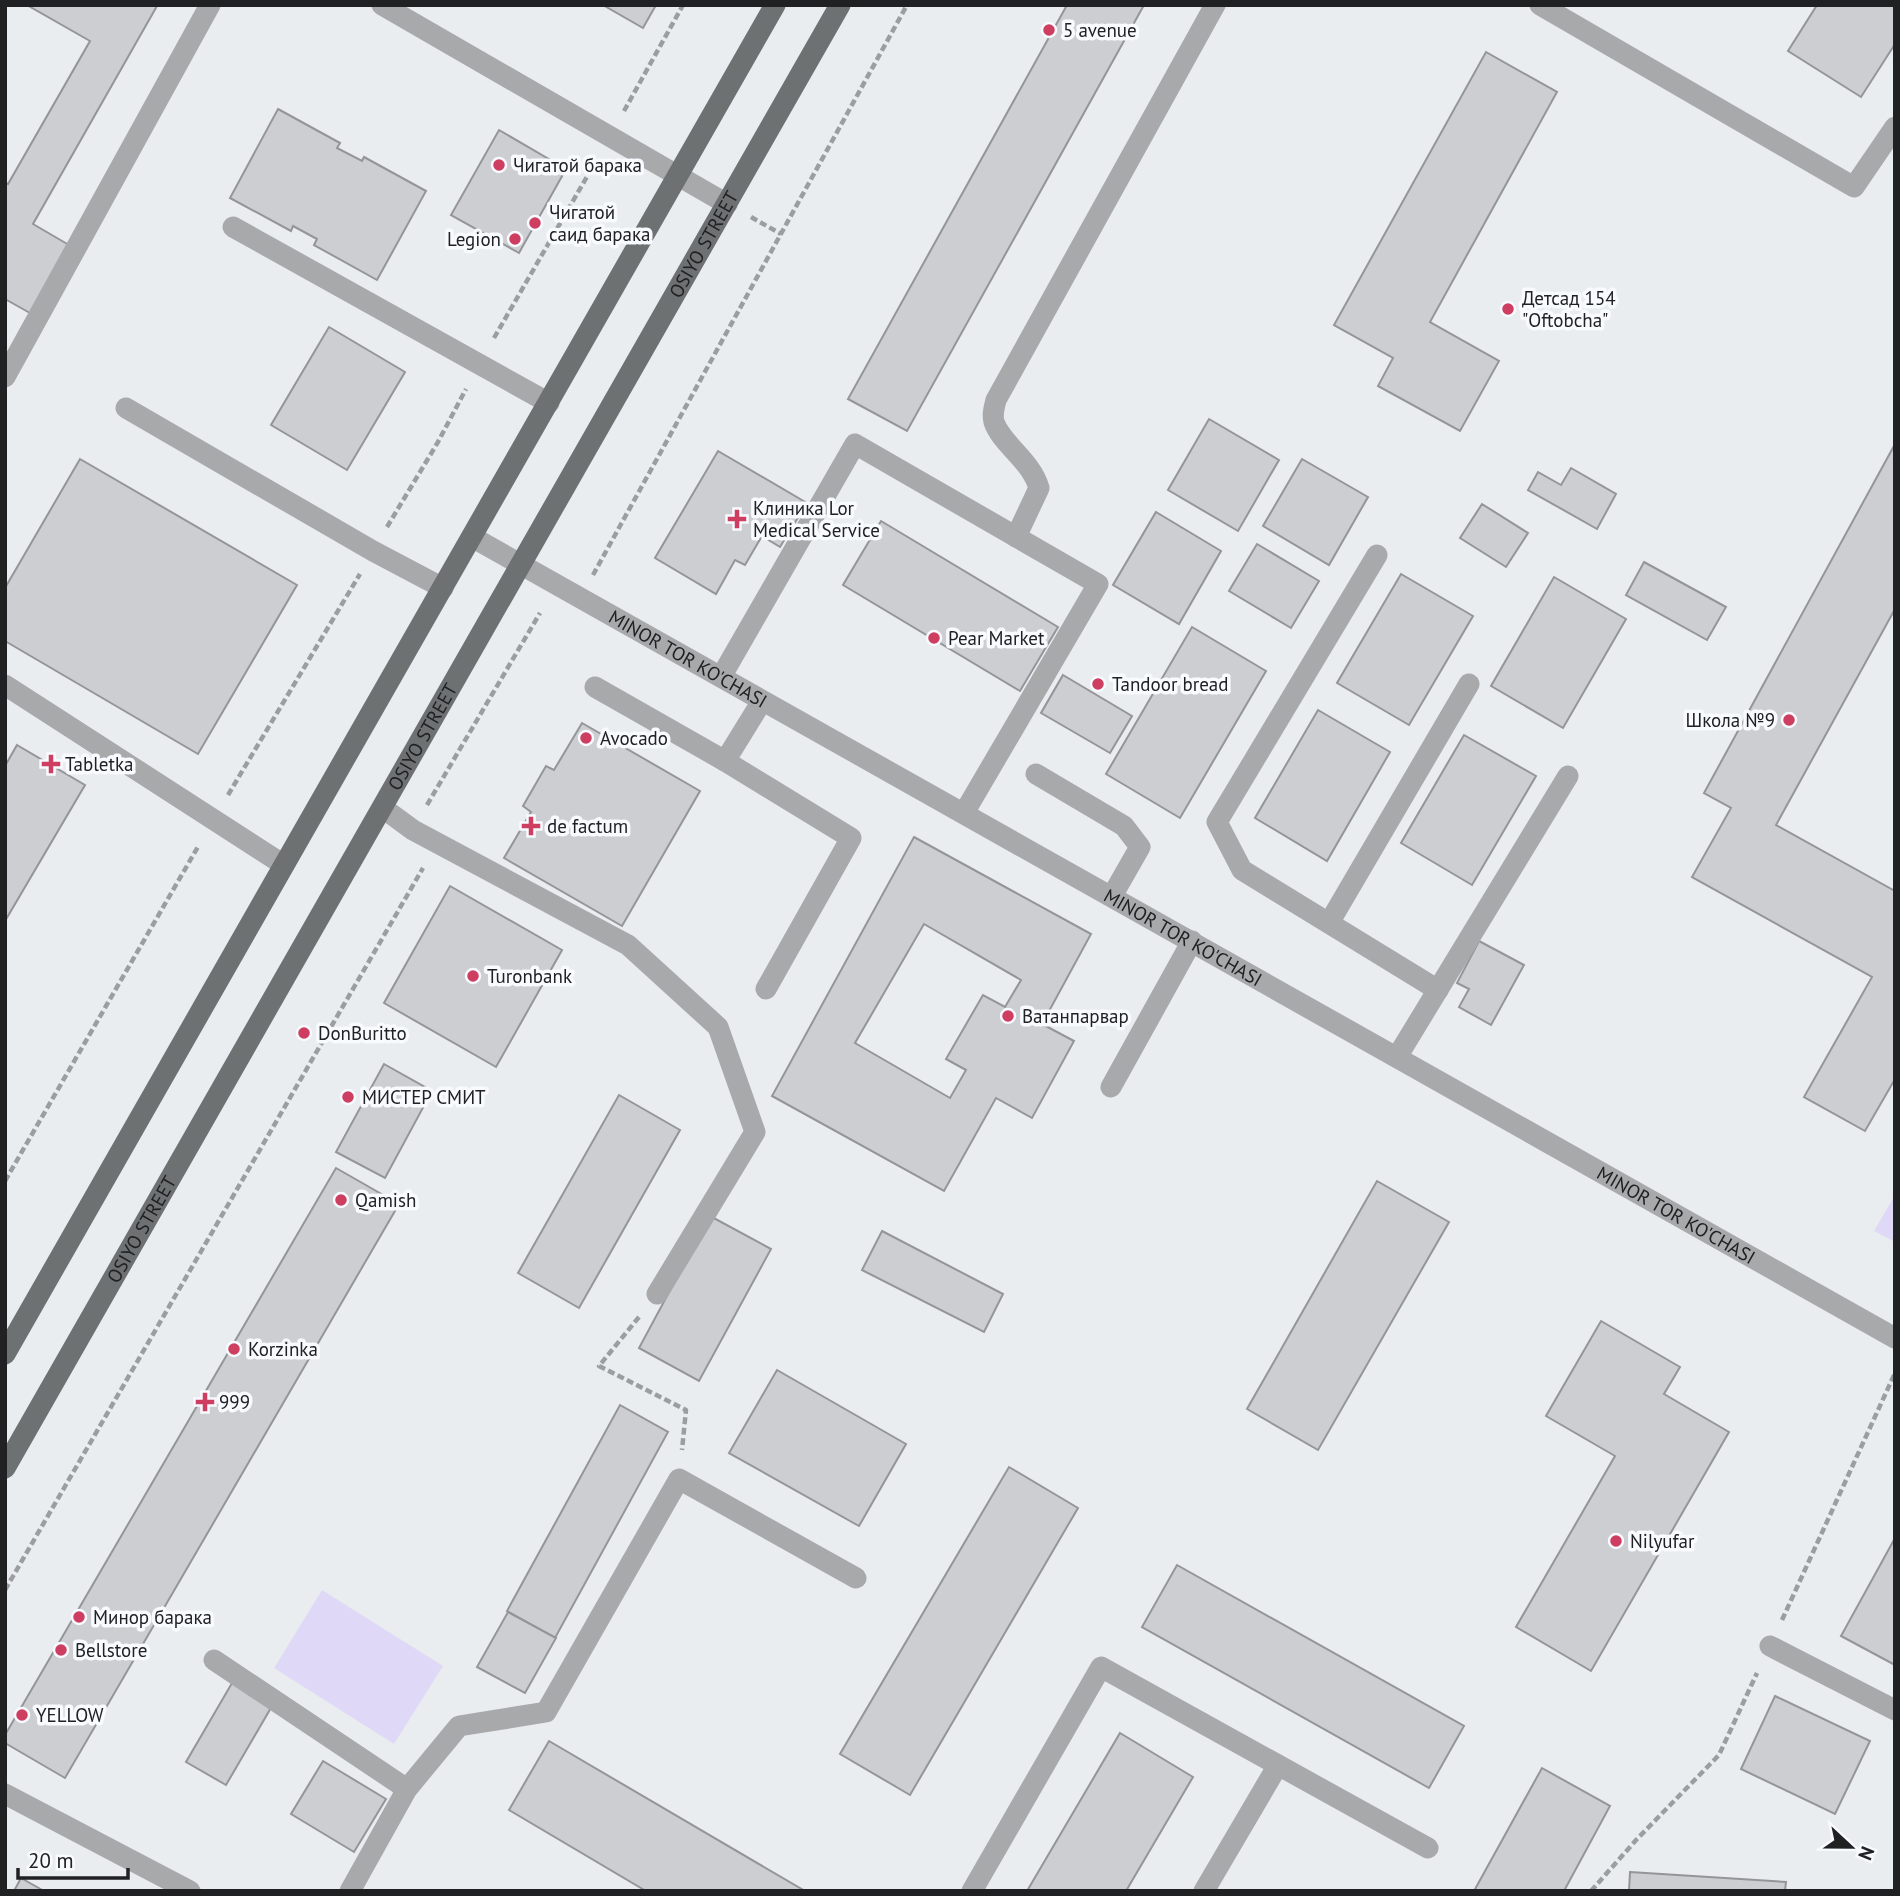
<svg xmlns="http://www.w3.org/2000/svg" width="1900" height="1896" viewBox="0 0 1900 1896" font-family="'PT Sans',sans-serif">
  <style>
    .green { fill: #dfd9f7 }
    .building { fill: #ccced2; stroke: #949599; stroke-width: 2; fill-rule: evenodd }
    .lines { fill: none; stroke-linecap: round; stroke-linejoin: round }
    .path { stroke: #9b9ea1; stroke-width: 4.5; stroke-dasharray: 7 3.5; stroke-linecap: butt }
    .minor { stroke: #a7a9aa; stroke-width: 21 }
    .major { stroke: #6d7172; stroke-width: 21 }
    .poi-dot { fill: #ce3e60; stroke: #f7fafe; stroke-width: 2.5 }
    .labels { text-anchor: middle; stroke-width: 7; stroke-linejoin: round; paint-order: stroke }
    .poi-label { font-size: 19px; fill: #202123; stroke: #f7fafe; text-anchor: start }
    .street-label { font-size: 19px; fill: #202123; stroke: #f7fafe }
  </style>
  <rect width="100%" height="100%" fill="#e9edf0"/>
  <!-- green -->
  <g class="green">
    <path d="M 1895,1195 L 1895,1242 L 1874,1231 Z"/>
    <path d="M 322,1590 L 443,1666 L 394,1744 L 274,1668 Z"/>
  </g>
  <!-- building -->
  <g class="building">
    <path d="M 27,5 L 157,6 L 33,224 L 69,245 L 30,313 L 5,299 L 5,182 L 8,184 L 90,41 Z"/>
    <path d="M 603,5 L 656,5 L 643,28 Z"/>
    <path d="M 1067,5 L 1144,5 L 907,431 L 848,399 Z"/>
    <path d="M 1817,5 L 1895,5 L 1895,44 L 1861,97 L 1788,51 Z"/>
    <path d="M 1486,52 L 1557,92 L 1430,322 L 1499,361 L 1460,431 L 1378,386 L 1393,358 L 1334,325 Z"/>
    <path d="M 278,109 L 340,143 L 337,148 L 362,161 L 364,157 L 426,191 L 377,280 L 314,245 L 317,239 L 293,226 L 291,231 L 230,198 Z"/>
    <path d="M 499,130 L 566,169 L 519,253 L 451,215 Z"/>
    <path d="M 329,327 L 405,372 L 347,470 L 271,425 Z"/>
    <path d="M 1209,419 L 1279,460 L 1238,531 L 1168,490 Z"/>
    <path d="M 1895,444 L 1895,609 L 1776,825 L 1895,891 L 1895,1079 L 1865,1131 L 1804,1097 L 1872,977 L 1692,877 L 1731,808 L 1704,793 Z"/>
    <path d="M 718,451 L 807,503 L 780,547 L 762,536 L 745,565 L 735,560 L 716,594 L 655,558 Z"/>
    <path d="M 80,459 L 297,585 L 198,754 L 5,641 L 5,588 Z"/>
    <path d="M 1302,459 L 1368,497 L 1329,565 L 1263,526 Z"/>
    <path d="M 1571,468 L 1616,494 L 1597,529 L 1528,490 L 1538,472 L 1561,485 Z"/>
    <path d="M 1482,504 L 1528,533 L 1506,567 L 1460,538 Z"/>
    <path d="M 1156,512 L 1221,551 L 1179,624 L 1113,585 Z"/>
    <path d="M 881,521 L 1058,627 L 1020,691 L 843,585 Z"/>
    <path d="M 1257,544 L 1319,581 L 1291,628 L 1229,591 Z"/>
    <path d="M 1644,562 L 1726,607 L 1707,640 L 1626,595 Z"/>
    <path d="M 1401,574 L 1473,616 L 1409,725 L 1337,683 Z"/>
    <path d="M 1554,577 L 1626,619 L 1563,728 L 1491,686 Z"/>
    <path d="M 1192,627 L 1266,671 L 1180,818 L 1106,774 Z"/>
    <path d="M 1063,675 L 1132,716 L 1110,753 L 1041,713 Z"/>
    <path d="M 1318,710 L 1390,752 L 1327,861 L 1255,818 Z"/>
    <path d="M 582,723 L 700,791 L 622,926 L 504,858 L 531,812 L 523,806 L 546,766 L 554,770 Z"/>
    <path d="M 1464,735 L 1536,776 L 1472,885 L 1401,843 Z"/>
    <path d="M 17,745 L 85,785 L 5,921 L 5,766 Z"/>
    <path d="M 914,837 L 1091,934 L 1042,1024 L 1074,1041 L 1032,1118 L 996,1098 L 944,1191 L 772,1096 ZM 924,924 L 1021,980 L 1005,1007 L 983,995 L 946,1059 L 966,1070 L 950,1098 L 855,1043 Z"/>
    <path d="M 450,886 L 562,950 L 496,1067 L 384,1003 Z"/>
    <path d="M 1479,941 L 1524,965 L 1491,1025 L 1459,1007 L 1469,989 L 1457,983 Z"/>
    <path d="M 384,1064 L 432,1091 L 385,1178 L 336,1152 Z"/>
    <path d="M 619,1095 L 680,1130 L 579,1308 L 518,1273 Z"/>
    <path d="M 336,1168 L 399,1204 L 65,1778 L 5,1743 L 5,1735 Z"/>
    <path d="M 1377,1181 L 1449,1222 L 1318,1450 L 1247,1409 Z"/>
    <path d="M 710,1216 L 771,1249 L 699,1381 L 639,1348 Z"/>
    <path d="M 882,1231 L 1003,1294 L 984,1332 L 862,1270 Z"/>
    <path d="M 1601,1321 L 1680,1367 L 1664,1394 L 1729,1432 L 1591,1671 L 1516,1627 L 1615,1456 L 1546,1416 Z"/>
    <path d="M 777,1370 L 906,1444 L 859,1526 L 729,1453 Z"/>
    <path d="M 620,1405 L 668,1432 L 555,1638 L 507,1611 Z"/>
    <path d="M 1009,1467 L 1078,1508 L 910,1795 L 840,1754 Z"/>
    <path d="M 1895,1538 L 1895,1665 L 1841,1636 Z"/>
    <path d="M 1177,1565 L 1464,1726 L 1429,1788 L 1142,1627 Z"/>
    <path d="M 508,1612 L 556,1638 L 525,1693 L 477,1667 Z"/>
    <path d="M 232,1683 L 272,1706 L 226,1785 L 186,1762 Z"/>
    <path d="M 1775,1696 L 1870,1741 L 1835,1814 L 1741,1769 Z"/>
    <path d="M 1120,1733 L 1193,1777 L 1126,1891 L 1027,1891 Z"/>
    <path d="M 549,1741 L 805,1891 L 646,1891 L 509,1810 Z"/>
    <path d="M 323,1761 L 386,1799 L 354,1852 L 291,1814 Z"/>
    <path d="M 1542,1768 L 1610,1806 L 1564,1891 L 1474,1891 Z"/>
    <path d="M 1630,1872 L 1786,1882 L 1785,1891 L 1629,1891 Z"/>
    <path d="M 21,1878 L 44,1891 L 14,1891 Z"/>
  </g>
  <g class="lines">
    <!-- path -->
    <g class="path">
      <path d="M 624,111 L 683,5"/>
      <path d="M 751,217 L 781,234"/>
      <path d="M 494,338 L 596,161"/>
      <path d="M 387,527 L 438,442 L 466,389"/>
      <path d="M 593,575 L 907,5"/>
      <path d="M 228,795 L 360,574"/>
      <path d="M 427,805 L 540,613"/>
      <path d="M 5,1181 L 199,845"/>
      <path d="M 639,1317 L 599,1366 L 686,1410 L 682,1450"/>
      <path d="M 5,1590 L 423,868"/>
      <path d="M 1782,1620 L 1895,1373"/>
      <path d="M 1591,1891 L 1637,1839 L 1719,1755 L 1757,1673"/>
    </g>
    <!-- minor -->
    <g class="minor">
      <path d="M 382,5 L 727,204"/>
      <path d="M 1540,5 L 1854,187 L 1895,127"/>
      <path d="M 233,227 L 549,403"/>
      <path d="M 5,377 L 210,5"/>
      <path d="M 126,408 L 373,551 L 443,588"/>
      <path id="s1" d="M 472,537 L 1895,1338"/>
      <path d="M 1016,537 L 1039,488 C 1031,460 1002,445 994,422 C 992,415 994,408 996,400 L 1215,5"/>
      <path d="M 1377,555 L 1217,822 L 1242,870 L 1438,990"/>
      <path d="M 721,677 L 855,444 L 1098,584 L 964,813"/>
      <path d="M 5,685 L 284,865"/>
      <path d="M 595,687 L 725,761"/>
      <path d="M 762,701 L 725,761 L 851,838 L 766,989"/>
      <path d="M 1036,774 L 1124,826 L 1140,847 L 1112,896"/>
      <path d="M 383,808 L 413,830 L 628,945 L 718,1027 L 755,1132 L 657,1294"/>
      <path d="M 1329,923 L 1469,684"/>
      <path d="M 1397,1057 L 1568,776"/>
      <path d="M 1111,1087 L 1192,941"/>
      <path d="M 1770,1646 L 1895,1710"/>
      <path d="M 214,1660 L 407,1789"/>
      <path d="M 5,1794 L 190,1891"/>
      <path d="M 350,1891 L 407,1789 L 459,1726 L 546,1712 L 679,1479 L 856,1578"/>
      <path d="M 972,1891 L 1101,1667 L 1428,1848"/>
      <path d="M 1204,1891 L 1278,1765"/>
    </g>
    <!-- major -->
    <g class="major">
      <path d="M 5,1354 L 775,5"/>
      <path id="s2" d="M 5,1468 L 840,5"/>
    </g>
  </g>
  <!-- markers -->
  <g class="poi-dot">
    <circle cx="1049" cy="30" r="7"/>
    <circle cx="499" cy="165" r="7"/>
    <circle cx="535" cy="223" r="7"/>
    <circle cx="515" cy="239" r="7"/>
    <circle cx="1508" cy="309" r="7"/>
    <path d="M733.5 508.5h7v7h7v7h-7v7h-7v-7h-7v-7h7z"/>
    <circle cx="934" cy="638" r="7"/>
    <circle cx="1098" cy="684" r="7"/>
    <circle cx="1789" cy="720" r="7"/>
    <circle cx="586" cy="738" r="7"/>
    <path d="M47.5 753.5h7v7h7v7h-7v7h-7v-7h-7v-7h7z"/>
    <path d="M527.5 815.5h7v7h7v7h-7v7h-7v-7h-7v-7h7z"/>
    <circle cx="473" cy="976" r="7"/>
    <circle cx="1008" cy="1016" r="7"/>
    <circle cx="304" cy="1033" r="7"/>
    <circle cx="348" cy="1097" r="7"/>
    <circle cx="341" cy="1200" r="7"/>
    <circle cx="234" cy="1349" r="7"/>
    <path d="M201.5 1391.5h7v7h7v7h-7v7h-7v-7h-7v-7h7z"/>
    <circle cx="1616" cy="1541" r="7"/>
    <circle cx="79" cy="1617" r="7"/>
    <circle cx="61" cy="1650" r="7"/>
    <circle cx="22" cy="1715" r="7"/>
  </g>
  <g class="labels">
    <!-- poi labels -->
    <g class="poi-label">
      <text x="1063" y="37">5 avenue</text>
      <text x="513" y="172">Чигатой барака</text>
      <text x="549" y="219">Чигатой<tspan x="549" dy="22">саид барака</tspan></text>
      <text x="501" y="246" text-anchor="end">Legion</text>
      <text x="1522" y="305">Детсад 154<tspan x="1522" dy="22">"Oftobcha"</tspan></text>
      <text x="753" y="515">Клиника Lor<tspan x="753" dy="22">Medical Service</tspan></text>
      <text x="948" y="645">Pear Market</text>
      <text x="1112" y="691">Tandoor bread</text>
      <text x="1775" y="727" text-anchor="end">Школа №9</text>
      <text x="600" y="745">Avocado</text>
      <text x="65" y="771">Tabletka</text>
      <text x="547" y="833">de factum</text>
      <text x="487" y="983">Turonbank</text>
      <text x="1022" y="1023">Ватанпарвар</text>
      <text x="318" y="1040">DonBuritto</text>
      <text x="362" y="1104">МИСТЕР СМИТ</text>
      <text x="355" y="1207">Qamish</text>
      <text x="248" y="1356">Korzinka</text>
      <text x="219" y="1409">999</text>
      <text x="1630" y="1548">Nilyufar</text>
      <text x="93" y="1624">Минор барака</text>
      <text x="75" y="1657">Bellstore</text>
      <text x="36" y="1722">YELLOW</text>
    </g>
    <!-- street labels -->
    <g class="street-label">
      <text dy="7" stroke="none"><textPath href="#s2" startOffset="1409">OSIYO STREET</textPath></text>
      <text dy="7" stroke="none"><textPath href="#s1" startOffset="248">MINOR TOR KO'CHASI</textPath></text>
      <text dy="7" stroke="none"><textPath href="#s2" startOffset="842">OSIYO STREET</textPath></text>
      <text dy="7" stroke="none"><textPath href="#s1" startOffset="816">MINOR TOR KO'CHASI</textPath></text>
      <text dy="7" stroke="none"><textPath href="#s1" startOffset="1382">MINOR TOR KO'CHASI</textPath></text>
      <text dy="7" stroke="none"><textPath href="#s2" startOffset="275">OSIYO STREET</textPath></text>
    </g>
  </g>
  <!-- border -->
  <rect width="1900" height="1896" fill="none" stroke="#202123" stroke-width="14"/>
  <!-- north arrow -->
  <g transform="translate(1851 1847) rotate(112)" stroke="#f7fafe" stroke-width="5" paint-order="stroke">
  <path d="M0-5L12 26L0 18L-12 26Z" fill="#202123"/>
  <text y="-10" font-size="19" font-weight="bold" text-anchor="middle" fill="#202123">N</text>
  </g>
  <!-- scale -->
  <path d="M18 1868v10h110v-10" fill="none" stroke="#202123" stroke-width="3.5"/>
  <text x="28" y="1868" font-size="21" fill="#202123" stroke="#f7fafe" stroke-width="5" paint-order="stroke">20 m</text>
</svg>
